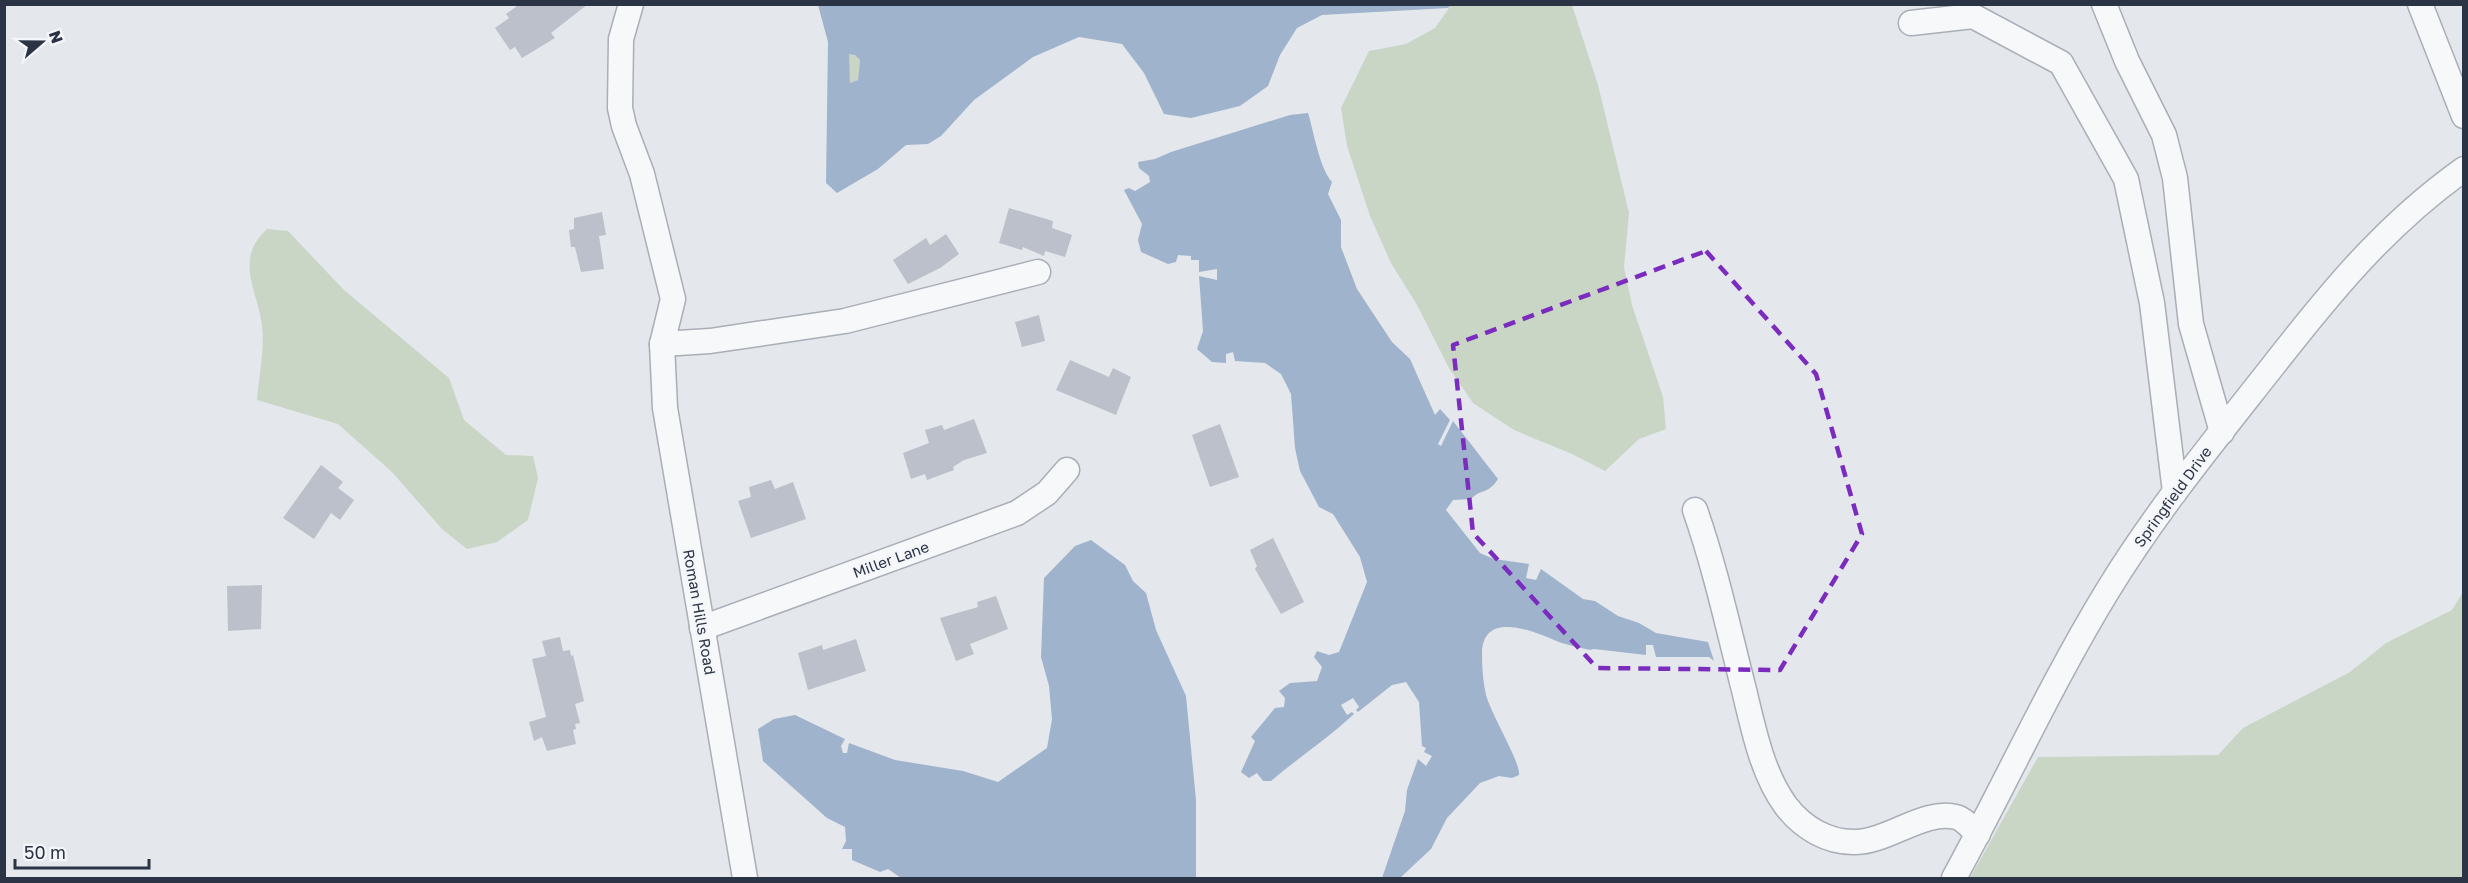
<svg xmlns="http://www.w3.org/2000/svg" width="2468" height="883" viewBox="0 0 2468 883" font-family="'Golos Text',sans-serif">
  <style>
    .green { fill: #c9d6c5 }
    .water { fill: #9fb4cc; fill-rule: evenodd }
    .building { fill: #bbc0ca }
    .lines { fill: none; stroke-linecap: round; stroke-linejoin: round }
    .minor-casing { stroke: #a9aeb7; stroke-width: 27 }
    .minor { stroke: #f7f8fa; stroke-width: 24 }
    .marked { fill: none; stroke: #7b2cbf; stroke-width: 4.5; stroke-dasharray: 12 8; stroke-linejoin: round }
    .labels { text-anchor: middle; stroke-width: 5; stroke-linejoin: round; paint-order: stroke }
    .street-label { font-size: 15px; fill: #2b3445; stroke: #f4f6f9 }
  </style>
  <rect width="100%" height="100%" fill="#e4e7ec"/>
  <!-- green -->
  <g class="green">
    <path d="M 1451,5 L 1572,5 L 1598,85 L 1629,213 L 1624,267 L 1632,305 L 1663,397 L 1666,429 L 1639,439 L 1605,471 L 1572,454 L 1514,430 L 1473,403 L 1449,368 L 1417,305 L 1391,263 L 1370,216 L 1347,146 L 1341,108 L 1369,51 L 1406,44 L 1435,28 Z"/>
    <path d="M 848,54 L 855,54 L 860,60 L 858,80 L 850,83 Z"/>
    <path d="M 267,229 L 288,231 L 344,290 L 449,378 L 464,420 L 506,455 L 533,456 L 538,478 L 528,520 L 497,542 L 467,549 L 442,529 L 392,472 L 338,424 L 257,400 C 259,376 265,348 262,325 C 257,289 234,259 267,229 Z"/>
    <path d="M 2463,592 L 2463,878 L 1970,878 L 2038,757 L 2218,755 L 2243,728 L 2350,672 L 2386,643 L 2452,610 Z"/>
  </g>
  <!-- water -->
  <g class="water">
    <path d="M 818,5 L 1451,5 L 1448,8 L 1322,15 L 1297,28 L 1280,55 L 1268,86 L 1240,106 L 1191,118 L 1164,114 L 1144,73 L 1122,44 L 1079,37 L 1033,57 L 974,100 L 941,136 L 928,144 L 906,145 L 878,169 L 837,193 L 826,183 L 828,42 ZM 849,54 L 855,55 L 860,60 L 858,80 L 850,83 Z"/>
    <path d="M 1308,113 C 1314,132 1319,167 1332,182 L 1328,194 L 1341,220 L 1341,247 L 1357,289 L 1392,342 L 1410,359 L 1435,415 L 1440,409 L 1450,420 L 1438,444 L 1441,446 L 1453,421 L 1498,479 C 1488,495 1481,488 1471,499 L 1453,500 L 1446,510 L 1480,553 L 1494,559 L 1529,564 L 1526,578 L 1536,580 L 1541,569 L 1583,599 L 1595,601 L 1618,616 L 1639,623 L 1656,633 L 1708,642 L 1714,661 L 1709,657 L 1656,657 L 1653,645 L 1646,645 L 1646,655 L 1594,649 L 1590,650 C 1579,647 1565,645 1554,640 C 1531,630 1482,611 1482,654 C 1482,667 1483,682 1486,695 C 1491,714 1521,763 1519,775 L 1512,778 L 1499,776 L 1480,783 L 1447,818 L 1431,849 L 1400,878 L 1382,878 L 1405,811 L 1407,790 L 1418,759 L 1426,766 L 1432,756 L 1424,752 L 1426,748 L 1422,746 L 1419,702 L 1406,682 L 1392,685 L 1358,712 L 1356,710 L 1359,707 L 1353,698 L 1341,705 L 1347,715 L 1352,712 L 1354,714 C 1327,739 1298,758 1271,781 L 1263,781 L 1257,773 L 1249,778 L 1241,772 L 1255,741 L 1251,737 L 1275,708 L 1284,707 L 1285,698 L 1279,691 L 1290,683 L 1317,681 L 1322,667 L 1314,657 L 1317,651 L 1329,655 L 1339,652 L 1367,582 L 1360,557 L 1333,514 L 1319,507 L 1300,471 L 1295,448 L 1291,394 L 1281,374 L 1265,363 L 1235,361 L 1233,352 L 1226,354 L 1226,363 L 1212,362 L 1197,349 L 1203,331 L 1199,276 L 1217,280 L 1217,269 L 1199,272 L 1199,260 L 1191,260 L 1191,256 L 1178,255 L 1176,262 L 1168,264 L 1141,252 L 1138,240 L 1142,224 L 1124,190 L 1129,188 L 1135,191 L 1150,182 L 1149,176 L 1139,168 L 1138,162 L 1155,159 L 1171,152 L 1290,115 Z"/>
    <path d="M 1091,540 L 1125,565 L 1133,581 L 1146,593 L 1156,630 L 1186,696 L 1196,800 L 1196,878 L 901,878 L 888,869 L 880,872 L 852,860 L 852,849 L 842,849 L 846,841 L 845,827 L 827,818 L 763,761 L 758,729 L 774,719 L 795,715 L 845,739 L 841,746 L 843,753 L 847,753 L 849,743 L 895,760 L 963,771 L 998,782 L 1047,748 L 1052,719 L 1049,686 L 1041,657 L 1044,578 L 1075,546 Z"/>
  </g>
  <!-- building -->
  <g class="building">
    <path d="M 520,4 L 588,4 L 551,33 L 555,38 L 522,58 L 515,47 L 510,50 L 495,28 L 509,18 L 506,14 Z"/>
    <path d="M 1009,208 L 1053,221 L 1052,228 L 1072,235 L 1065,257 L 1045,251 L 1044,256 L 1023,247 L 1022,250 L 999,243 Z"/>
    <path d="M 602,212 L 606,235 L 599,236 L 604,269 L 581,272 L 575,247 L 571,247 L 569,230 L 574,229 L 574,218 Z"/>
    <path d="M 946,234 L 959,254 L 940,268 L 908,284 L 893,260 L 926,238 L 930,245 Z"/>
    <path d="M 1039,315 L 1045,341 L 1022,347 L 1015,322 Z"/>
    <path d="M 1070,360 L 1109,377 L 1113,368 L 1131,377 L 1116,415 L 1056,390 Z"/>
    <path d="M 974,419 L 987,453 L 964,460 L 953,467 L 954,470 L 927,480 L 925,474 L 911,479 L 903,453 L 929,443 L 925,430 L 942,425 L 944,430 Z"/>
    <path d="M 1220,424 L 1239,477 L 1210,487 L 1192,435 Z"/>
    <path d="M 321,465 L 343,482 L 338,488 L 354,500 L 340,520 L 331,513 L 314,539 L 283,518 Z"/>
    <path d="M 771,480 L 775,489 L 793,482 L 806,519 L 751,538 L 738,501 L 751,497 L 749,487 Z"/>
    <path d="M 1273,538 L 1304,602 L 1281,614 L 1255,569 L 1257,566 L 1250,550 Z"/>
    <path d="M 262,585 L 261,629 L 228,631 L 227,586 Z"/>
    <path d="M 996,596 L 1008,629 L 970,644 L 974,654 L 956,661 L 940,618 L 978,607 L 977,602 Z"/>
    <path d="M 560,637 L 563,651 L 570,650 L 571,656 L 573,655 L 584,701 L 575,704 L 580,723 L 575,724 L 576,729 L 573,730 L 576,744 L 547,751 L 542,737 L 534,741 L 529,722 L 546,717 L 532,659 L 546,656 L 542,641 Z"/>
    <path d="M 856,639 L 866,671 L 808,690 L 798,653 L 822,645 L 823,650 Z"/>
  </g>
  <g class="lines">
    <!-- minor casing -->
    <g class="minor-casing">
      <g id="minor">
        <path d="M 631,4 L 621,39 L 620,108 L 624,126 L 642,174 L 673,299 L 662,344 L 665,408 L 745,878"/>
        <path d="M 2104,4 L 2127,61 L 2164,135 L 2175,178 L 2191,324 L 2222,432"/>
        <path d="M 2420,4 L 2464,116"/>
        <path d="M 1911,23 L 1973,16 L 2061,63 L 2126,179 L 2152,303 L 2175,492"/>
        <path d="M 662,344 L 710,341 L 845,321 L 1038,272"/>
        <path d="M 1695,510 C 1715,567 1728,627 1743,686 C 1753,726 1761,772 1786,806 C 1803,828 1828,843 1856,842 C 1889,841 1925,809 1956,817 C 1964,819 1972,829 1978,834"/>
        <path d="M 702,628 L 1017,513 L 1047,493 L 1067,470"/>
        <path d="M 1954,878 C 2006,783 2051,683 2108,590 C 2155,513 2213,442 2269,371 C 2329,294 2384,226 2464,169"/>
      </g>
    </g>
    <!-- minor -->
    <use href="#minor" class="minor"/>
  </g>
  <!-- marked area -->
  <path class="marked" d="M 1706,251 L 1816,374 L 1862,534 L 1780,670 L 1597,668 L 1473,533 L 1453,345 Z"/>
  <g class="labels">
    <!-- street labels -->
    <g class="street-label">
      <text transform="translate(2173 497) rotate(-54)" y="5">Springfield Drive</text>
      <text transform="translate(891 560) rotate(-20)" y="5">Miller Lane</text>
      <text transform="translate(699 612) rotate(80)" y="5">Roman Hills Road</text>
    </g>
  </g>
  <!-- border -->
  <rect width="2468" height="883" fill="none" stroke="#2b3445" stroke-width="12"/>
  <!-- north arrow -->
  <g transform="translate(42 42) rotate(70)" stroke="#f4f6f9" stroke-width="4.5" paint-order="stroke">
  <path d="M0-4.5L10 22L0 15L-10 22Z" fill="#2b3445"/>
  <text y="-9" font-size="16" font-weight="bold" text-anchor="middle" fill="#2b3445">N</text>
  </g>
  <!-- scale -->
  <path d="M15 859v9h134v-9" fill="none" stroke="#2b3445" stroke-width="3"/>
  <text x="24" y="859" font-size="18" fill="#2b3445" stroke="#f4f6f9" stroke-width="4.5" paint-order="stroke">50 m</text>
</svg>
